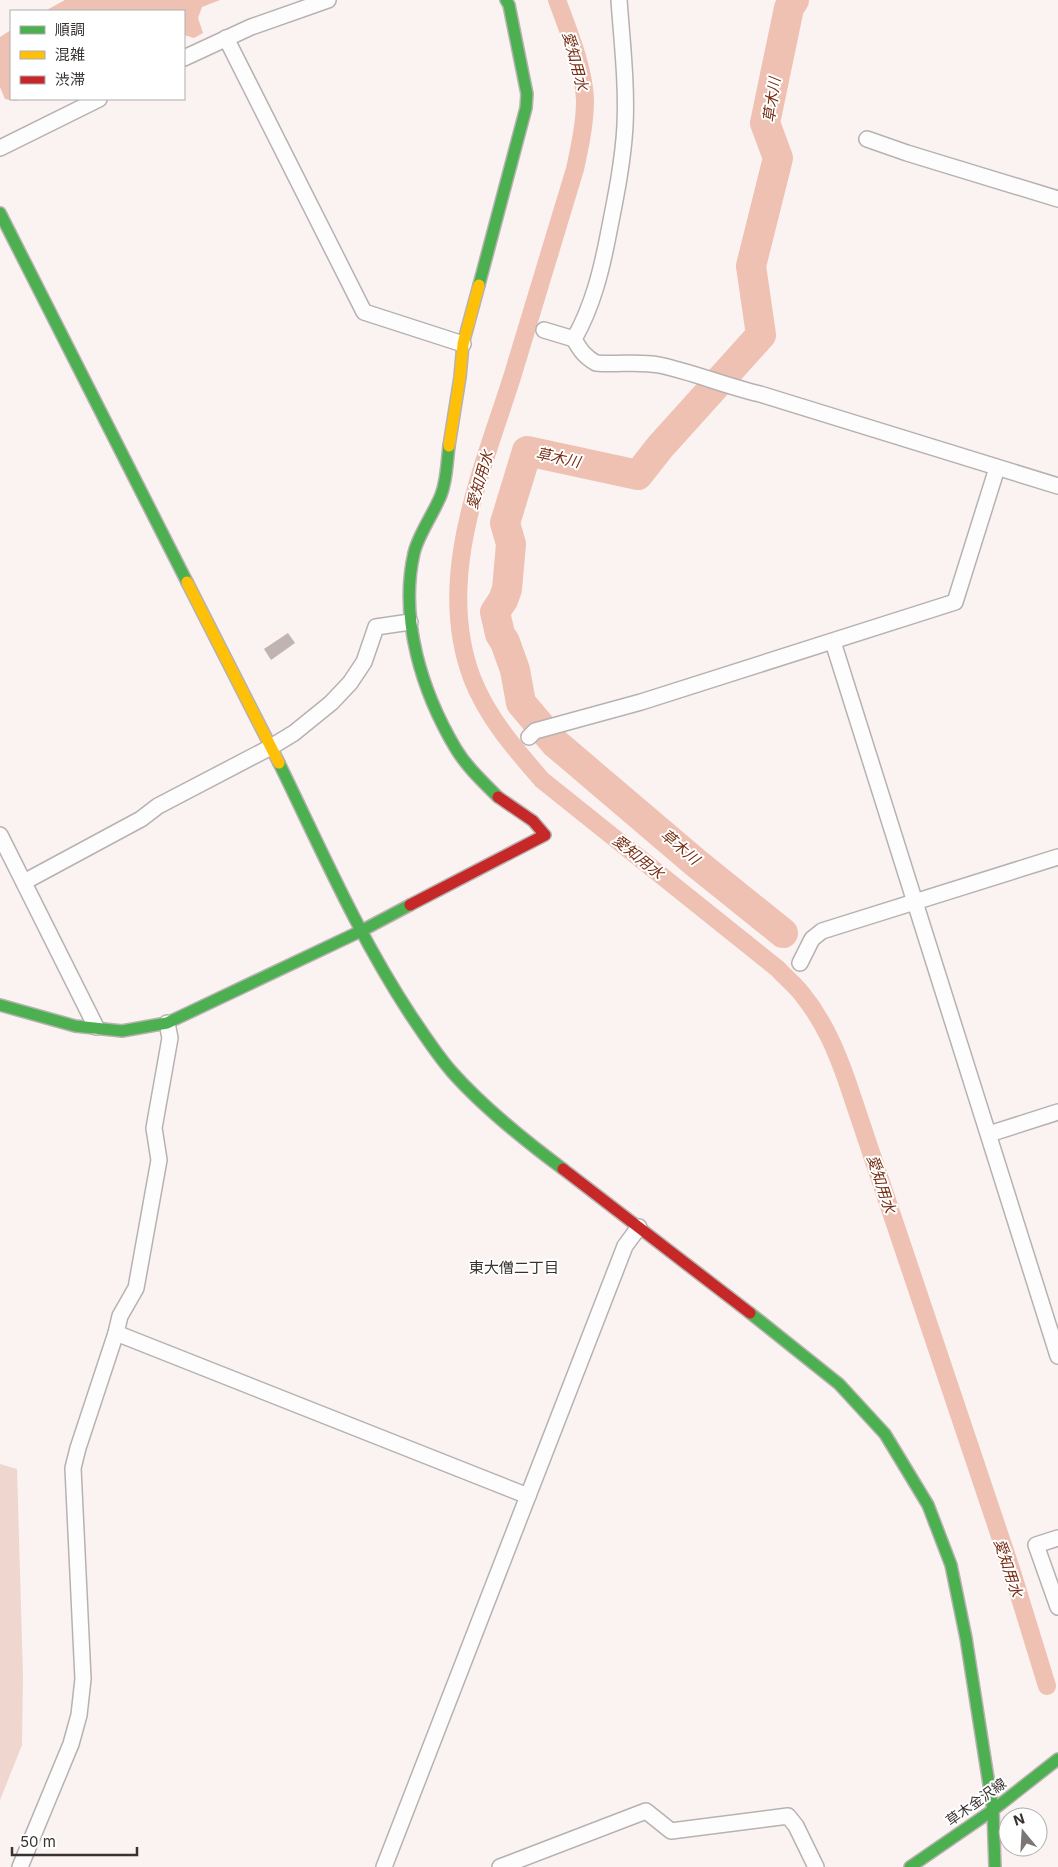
<svg xmlns="http://www.w3.org/2000/svg" width="1058" height="1867" viewBox="0 0 1058 1867" font-family="Inter,'Noto Sans JP',sans-serif">
  <style>
    .green { fill: #efd6ce }
    .water { fill: #eec1b2 }
    .lines { fill: none; stroke-linecap: round; stroke-linejoin: round }
    .canal { stroke: #eec1b2; stroke-width: 18 }
    .river { stroke: #eec1b2; stroke-width: 30 }
    .building { fill: #c1b3af }
    .street-casing { stroke: #b7b2b1; stroke-width: 18 }
    .fast-casing { stroke: #b7b2b1; stroke-width: 14 }
    .slow-casing { stroke: #b7b2b1; stroke-width: 14 }
    .jam-casing { stroke: #b7b2b1; stroke-width: 14 }
    .street { stroke: #fefdfd; stroke-width: 15 }
    .fast { stroke: #4caf50; stroke-width: 11 }
    .slow { stroke: #ffc107; stroke-width: 11 }
    .jam { stroke: #c62828; stroke-width: 11 }
    .labels { text-anchor: middle; stroke-width: 4; stroke-linejoin: round; paint-order: stroke }
    .street-label { font-size: 14px; fill: #383331; stroke: #fff }
    .water-label { font-size: 15px; font-style: italic; fill: #762d12; stroke: #fff }
    .neighbourhood-label { font-size: 15px; fill: #383331; stroke: #fff }
  </style>
  <rect width="100%" height="100%" fill="#faf3f2"/>
  <!-- green -->
  <path class="green" d="M 0,1464 L 17,1469 L 23,1676 L 22,1745 L 0,1800 Z"/>
  <!-- water -->
  <g class="water">
    <path d="M 65,0 L 220,0 L 202,7 L 198,18 L 203,33 L 194,38 L 184,35 L 184,11 L 45,11 Z"/>
    <path d="M 11,30 L 11,99 L 20,99 L 16,101 L 5,99 L 0,87 L 0,37 Z"/>
  </g>
  <g class="lines">
    <!-- canal -->
    <path class="canal" d="M 557,0 C 568,30 584,68 585,100 C 585,123 580,146 575,169 C 554,237 534,306 513,374 C 483,470 434,577 472,678 C 487,717 515,749 542,780 L 778,969 C 786,978 795,985 802,994 C 824,1021 837,1052 848,1084 L 1011,1569 L 1047,1686"/>
    <!-- river -->
    <path class="river" d="M 783,933 L 696,863 L 555,743 L 521,703 L 515,670 L 505,642 L 500,634 L 495,612 L 503,600 L 507,589 L 511,544 L 505,523 L 527,451 L 638,475 L 660,447 L 761,335 L 751,266 L 778,158 L 765,123 L 789,8 L 794,0"/>
  </g>
  <!-- building -->
  <path class="building" d="M 288,633 L 295,643 L 271,660 L 264,649 Z"/>
  <g class="lines">
    <!-- street casing -->
    <g class="street-casing">
      <g id="street">
        <path d="M 619,0 C 622,42 627,84 625,126 C 623,161 616,196 609,231 C 602,268 593,306 574,339 C 580,350 585,357 596,363 C 617,365 638,361 659,365 C 693,372 725,386 760,394 L 1058,486"/>
        <path d="M 226,38 L 364,312 L 463,344"/>
        <path d="M 184,58 L 251,27 L 328,0"/>
        <path d="M 867,139 L 907,153 L 1058,199"/>
        <path d="M 0,148 L 99,99"/>
        <path d="M 544,330 L 574,339"/>
        <path d="M 833,642 C 907,880 984,1118 1058,1356"/>
        <path d="M 529,737 L 535,731 L 641,702 L 955,602 L 997,468"/>
        <path d="M 0,835 L 96,1027"/>
        <path d="M 24,882 L 141,819 L 158,806 L 271,747 L 294,733 L 331,703 L 350,683 L 364,662 L 376,627 L 410,622"/>
        <path d="M 800,963 L 812,939 L 822,931 L 1058,857"/>
        <path d="M 989,1134 L 1058,1112"/>
        <path d="M 116,1333 L 528,1496"/>
        <path d="M 1058,1538 L 1036,1545 L 1058,1607"/>
        <path d="M 20,1867 L 71,1744 L 79,1715 L 83,1679 L 73,1468 L 78,1448 L 116,1333 L 120,1316 L 136,1288 L 159,1160 L 154,1128 L 170,1038 L 167,1023"/>
        <path d="M 384,1867 L 625,1246 L 639,1227"/>
        <path d="M 500,1867 L 646,1811 L 671,1831 L 788,1816 L 796,1826 L 816,1867"/>
      </g>
    </g>
    <!-- fast casing -->
    <g class="fast-casing">
      <g id="fast">
        <path d="M 0,213 L 187,582"/>
        <path d="M 479,285 L 526,108 L 527,94 L 509,5 L 506,0"/>
        <path d="M 449,446 C 447,461 447,480 441,495 C 434,513 418,535 414,553 C 399,619 422,692 456,749 C 467,767 483,782 498,797"/>
        <path d="M 279,763 C 321,849 359,937 412,1017 C 425,1036 437,1055 452,1072 C 484,1108 524,1140 563,1169"/>
        <path d="M 0,1005 L 75,1026 L 122,1031 L 167,1023 L 361,931 L 410,905"/>
        <path d="M 750,1313 L 839,1384 L 885,1434 L 928,1505 L 951,1565 L 966,1638 L 993,1810 L 995,1867"/>
        <path d="M 910,1867 L 993,1810 L 1058,1759"/>
      </g>
    </g>
    <!-- slow casing -->
    <g class="slow-casing">
      <g id="slow">
        <path d="M 449,446 L 460,377 L 463,344 L 479,285"/>
        <path d="M 187,582 L 279,763"/>
      </g>
    </g>
    <!-- jam casing -->
    <g class="jam-casing">
      <g id="jam">
        <path d="M 410,905 L 545,835 L 533,821 L 498,797"/>
        <path d="M 563,1169 L 750,1313"/>
      </g>
    </g>
    <!-- street -->
    <use href="#street" class="street"/>
    <!-- fast -->
    <use href="#fast" class="fast"/>
    <!-- slow -->
    <use href="#slow" class="slow"/>
    <!-- jam -->
    <use href="#jam" class="jam"/>
  </g>
  <g class="labels">
    <!-- street labels -->
    <g class="street-label">
      <text transform="translate(976 1802) rotate(-36)" y="5">草木金沢線</text>
    </g>
    <!-- water labels -->
    <g class="water-label">
      <text transform="translate(575 61) rotate(75)" y="5">愛知用水</text>
      <text transform="translate(772 100) rotate(-82)" y="5">草木川</text>
      <text transform="translate(558 458) rotate(12)" y="5">草木川</text>
      <text transform="translate(480 480) rotate(-74)" y="5">愛知用水</text>
      <text transform="translate(680 847) rotate(40)" y="5">草木川</text>
      <text transform="translate(638 857) rotate(39)" y="5">愛知用水</text>
      <text transform="translate(881 1184) rotate(72)" y="5">愛知用水</text>
      <text transform="translate(1008 1568) rotate(72)" y="5">愛知用水</text>
    </g>
    <!-- neighbourhood labels -->
    <g class="neighbourhood-label">
      <text x="514" y="1273">東大僧二丁目</text>
    </g>
  </g>
  <!-- legend -->
  <rect x="10" y="10" width="175" height="90" fill="#ffffff" stroke="#afadad"/>
  <rect x="20" y="26" width="25" height="8" fill="#4caf50" stroke="#afadad"/>
  <text x="55" y="35" font-size="15" fill="#383331">順調</text>
  <rect x="20" y="51" width="25" height="8" fill="#ffc107" stroke="#afadad"/>
  <text x="55" y="60" font-size="15" fill="#383331">混雑</text>
  <rect x="20" y="76" width="25" height="8" fill="#c62828" stroke="#afadad"/>
  <text x="55" y="85" font-size="15" fill="#383331">渋滞</text>
  <!-- north arrow -->
  <g transform="translate(1023 1832) rotate(342)"><circle r="24" fill="#ffffff" stroke="#afadad"/>
  <path d="M0-4L9 19L0 12L-9 19Z" fill="#7c7675"/>
  <text y="-8" font-size="14" font-weight="bold" text-anchor="middle" fill="#383331">N</text>
  </g>
  <!-- scale -->
  <path d="M12 1847v8h125v-8" fill="none" stroke="#383331" stroke-width="2.5"/>
  <text x="20" y="1847" font-size="15" fill="#383331" stroke="#ffffff" stroke-width="4" paint-order="stroke">50 m</text>
</svg>
